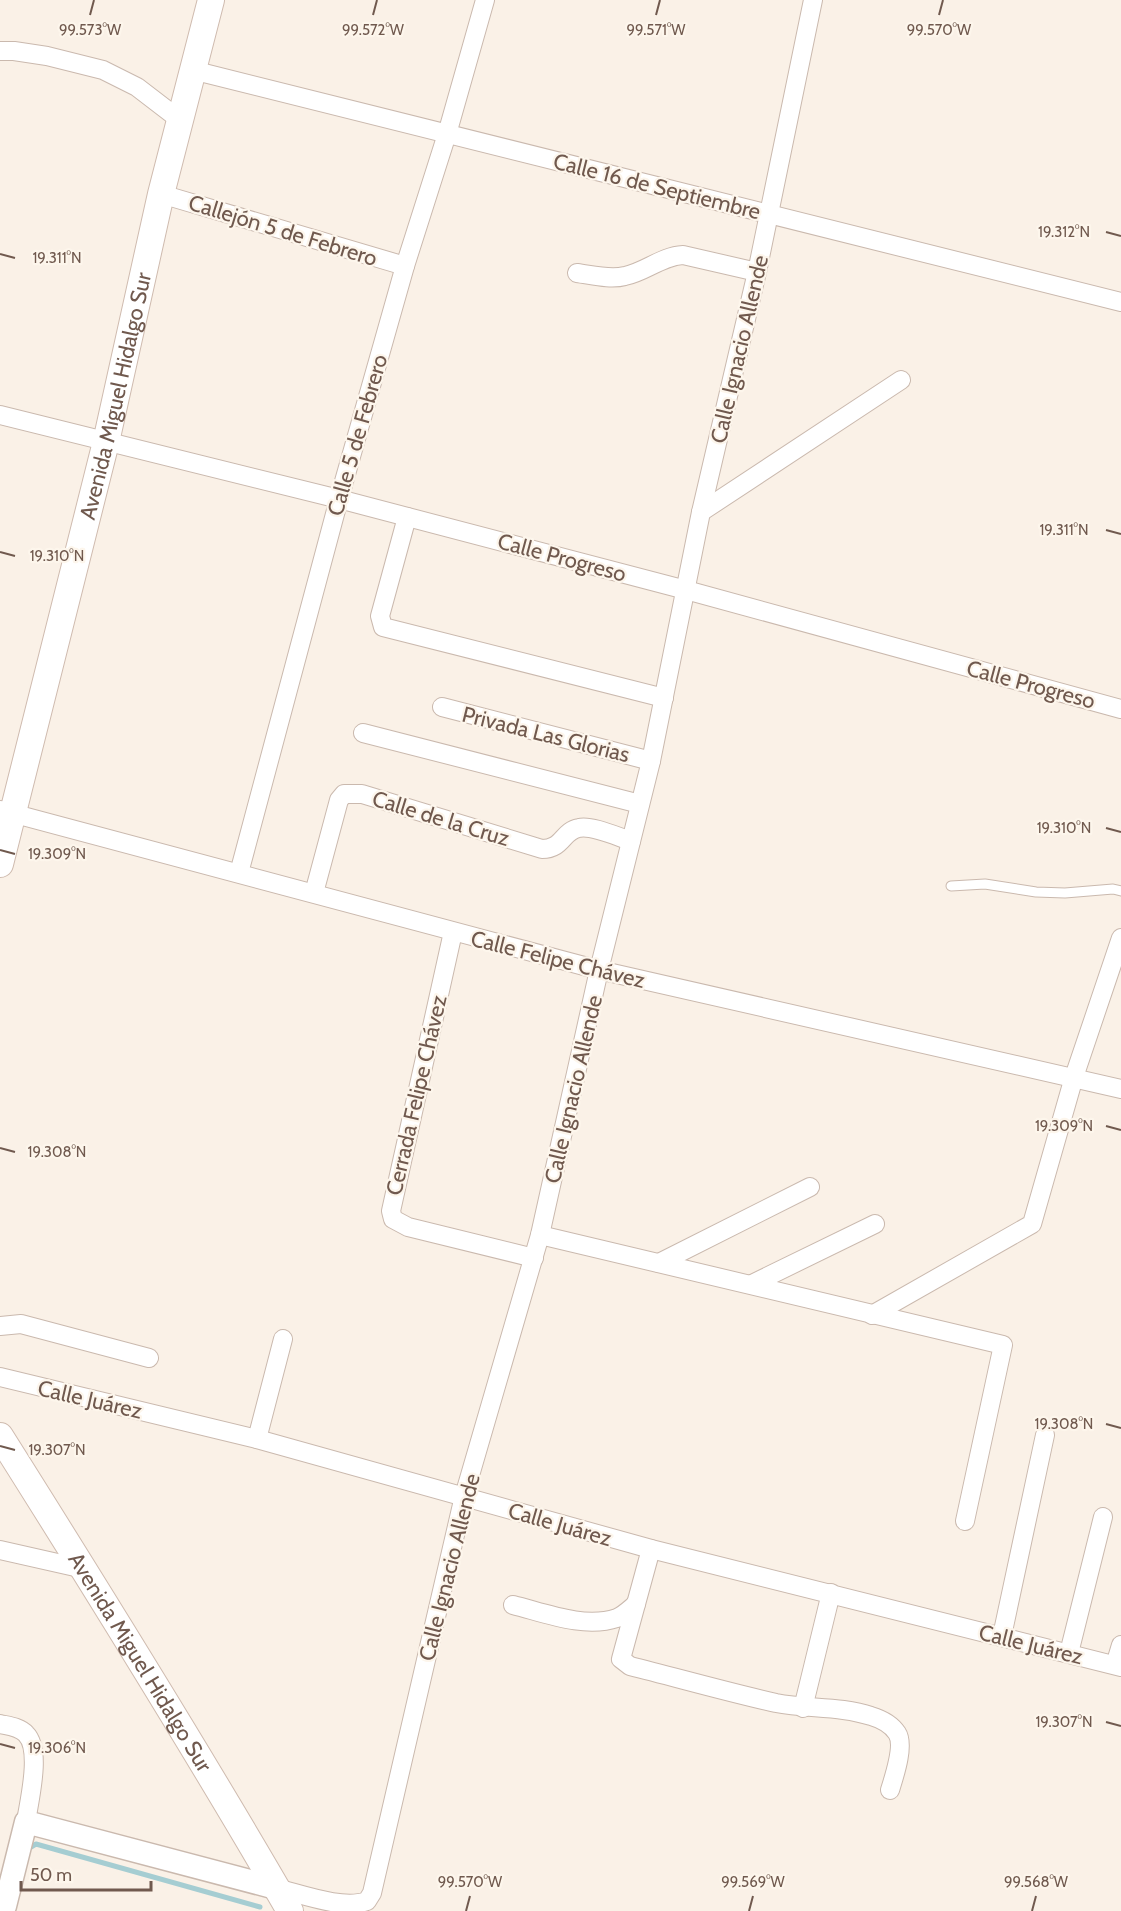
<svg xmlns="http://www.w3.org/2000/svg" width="1121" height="1911" viewBox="0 0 1121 1911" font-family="Cabin,sans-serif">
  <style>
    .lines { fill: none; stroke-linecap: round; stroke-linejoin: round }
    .stream { stroke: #a5cdd2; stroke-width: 5 }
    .service-casing { stroke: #cab9ae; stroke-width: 11 }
    .minor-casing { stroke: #cab9ae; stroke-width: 20 }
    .tertiary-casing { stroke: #cab9ae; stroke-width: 25 }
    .secondary-casing { stroke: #cfbbaf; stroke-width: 28 }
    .service { stroke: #fff; stroke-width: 9 }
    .minor { stroke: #fff; stroke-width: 18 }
    .tertiary { stroke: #fff; stroke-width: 22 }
    .secondary { stroke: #fff; stroke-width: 26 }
    .ticks { fill: none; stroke: #70594e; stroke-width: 2 }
    .labels { text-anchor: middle; stroke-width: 4.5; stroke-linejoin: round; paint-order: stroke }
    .street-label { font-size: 22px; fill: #70594e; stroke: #fdf6ec }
    .ticks-label { font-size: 15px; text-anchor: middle; fill: #70594e; stroke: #fdf6ec; stroke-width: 4.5; stroke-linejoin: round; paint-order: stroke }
  </style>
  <rect width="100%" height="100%" fill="#faf1e7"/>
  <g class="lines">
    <!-- stream -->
    <path class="stream" d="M 26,1850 L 36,1844 L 260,1907"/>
    <!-- service casing -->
    <g class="service-casing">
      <path id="service" d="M 951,886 L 985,884 L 1036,892 L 1065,893 L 1113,889 L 1121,891"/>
    </g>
    <!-- minor casing -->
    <g class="minor-casing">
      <g id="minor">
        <path d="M 0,51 L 14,51 L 47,56 L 103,70 L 137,87 L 180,120"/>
        <path d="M 192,70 L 1121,302"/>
        <path d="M 161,194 L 405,266"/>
        <path d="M 577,273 C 592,275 610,280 625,276 C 645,272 662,256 683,255 L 757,272"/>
        <path d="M 0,415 L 339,499 L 686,590 L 1121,709"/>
        <path d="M 701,512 L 901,380"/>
        <path d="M 407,517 L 380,616 L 383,627 L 664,698"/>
        <path d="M 442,707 L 651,761"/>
        <path d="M 363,733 L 640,804"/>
        <path d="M 0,810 L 599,970 L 1121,1089"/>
        <path d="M 239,873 L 339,499 L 405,266 L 447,134 L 485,0"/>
        <path d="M 314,893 L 339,800 L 344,794 L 362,794 L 542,849 C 563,849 562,831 579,828 C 592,825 618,837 631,841"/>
        <path d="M 453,932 L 391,1211 L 393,1219 L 408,1227 L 534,1258"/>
        <path d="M 540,1235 L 1003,1345 L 965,1521"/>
        <path d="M 659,1263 L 810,1187"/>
        <path d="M 752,1284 L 875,1224"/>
        <path d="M 872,1315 L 1032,1224 L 1074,1077 L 1121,938"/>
        <path d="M 0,1326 L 21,1324 L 149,1358"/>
        <path d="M 0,1377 L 257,1439 L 651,1549 L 1121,1667"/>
        <path d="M 257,1439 L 283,1339"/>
        <path d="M 651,1549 L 621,1659 L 630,1666 C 678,1678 727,1692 776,1703 C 807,1709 841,1706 871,1716 C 881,1719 891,1724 897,1733 C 905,1745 894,1777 890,1790"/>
        <path d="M 0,1550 L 84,1569"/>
        <path d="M 513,1605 C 545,1613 584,1629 617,1618 C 624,1615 630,1609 636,1604"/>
        <path d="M 1002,1636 L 1045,1435"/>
        <path d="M 1069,1653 L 1103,1517"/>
        <path d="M 1115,1665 L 1121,1645"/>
        <path d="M 803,1708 L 831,1593"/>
        <path d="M 0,1724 C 9,1726 20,1727 26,1734 C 42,1750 29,1801 26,1822"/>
        <path d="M 276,1888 C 301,1894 343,1910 367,1901 L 372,1893 L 464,1496 L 540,1235 L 599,970 L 651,761 L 701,512 L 757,272 L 813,0"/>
      </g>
    </g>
    <!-- tertiary casing -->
    <g class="tertiary-casing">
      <path id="tertiary" d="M 0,1905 L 5,1906 L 26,1822 L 276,1888"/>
    </g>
    <!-- secondary casing -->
    <g class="secondary-casing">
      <g id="secondary">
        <path id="s1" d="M 0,864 L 106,442 L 161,194 L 211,0"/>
        <path id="s2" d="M 0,1436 C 99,1593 197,1750 290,1911"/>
      </g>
    </g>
    <!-- service -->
    <use href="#service" class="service"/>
    <!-- minor -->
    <use href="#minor" class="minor"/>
    <!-- tertiary -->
    <use href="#tertiary" class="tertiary"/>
    <!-- secondary -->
    <use href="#secondary" class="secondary"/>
  </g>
  <!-- ticks -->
  <path class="ticks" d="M 90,15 L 94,0M 373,15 L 377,0M 656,15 L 660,0M 939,15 L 943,0M 1106,232 L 1121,236M 0,254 L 15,258M 1106,530 L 1121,534M 0,552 L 15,556M 1106,828 L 1121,832M 0,850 L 15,854M 1106,1126 L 1121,1130M 0,1148 L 15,1152M 1106,1424 L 1121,1428M 0,1446 L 15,1450M 1106,1722 L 1121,1726M 0,1744 L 15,1748M 466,1911 L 470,1896M 749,1911 L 753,1896M 1032,1911 L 1036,1896"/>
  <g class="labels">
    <!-- street labels -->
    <g class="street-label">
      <text transform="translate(657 186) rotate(14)" y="8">Calle 16 de Septiembre</text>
      <text transform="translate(283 230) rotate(17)" y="8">Callejón 5 de Febrero</text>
      <text transform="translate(739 349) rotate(-77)" y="8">Calle Ignacio Allende</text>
      <text dy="8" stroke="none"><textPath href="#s1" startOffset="482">Avenida Miguel Hidalgo Sur</textPath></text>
      <text transform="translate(357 435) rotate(-74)" y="8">Calle 5 de Febrero</text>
      <text transform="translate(562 557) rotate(15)" y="8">Calle Progreso</text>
      <text transform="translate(1031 684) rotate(15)" y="8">Calle Progreso</text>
      <text transform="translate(546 734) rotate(14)" y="8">Privada Las Glorias</text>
      <text transform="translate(441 818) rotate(17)" y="8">Calle de la Cruz</text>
      <text transform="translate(558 959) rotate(14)" y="8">Calle Felipe Chávez</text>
      <text transform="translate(573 1089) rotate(-77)" y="8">Calle Ignacio Allende</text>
      <text transform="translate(416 1095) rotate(-77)" y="8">Cerrada Felipe Chávez</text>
      <text transform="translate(90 1399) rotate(13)" y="8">Calle Juárez</text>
      <text transform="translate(560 1524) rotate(16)" y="8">Calle Juárez</text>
      <text transform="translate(449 1567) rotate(-76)" y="8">Calle Ignacio Allende</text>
      <text transform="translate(1031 1644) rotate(14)" y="8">Calle Juárez</text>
      <text dy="8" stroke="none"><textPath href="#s2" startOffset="266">Avenida Miguel Hidalgo Sur</textPath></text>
    </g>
  </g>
  <g class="ticks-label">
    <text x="90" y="35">99.573°W</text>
    <text x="373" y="35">99.572°W</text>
    <text x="656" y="35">99.571°W</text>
    <text x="939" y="35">99.570°W</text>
    <text x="1064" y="237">19.312°N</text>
    <text x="57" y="263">19.311°N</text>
    <text x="1064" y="535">19.311°N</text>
    <text x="57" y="561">19.310°N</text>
    <text x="1064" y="833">19.310°N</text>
    <text x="57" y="859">19.309°N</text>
    <text x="1064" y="1131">19.309°N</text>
    <text x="57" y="1157">19.308°N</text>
    <text x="1064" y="1429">19.308°N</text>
    <text x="57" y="1455">19.307°N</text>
    <text x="1064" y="1727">19.307°N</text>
    <text x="57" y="1753">19.306°N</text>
    <text x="470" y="1887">99.570°W</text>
    <text x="753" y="1887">99.569°W</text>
    <text x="1036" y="1887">99.568°W</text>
  </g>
  <!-- scale -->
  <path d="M21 1881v9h130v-9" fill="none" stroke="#70594e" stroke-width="3"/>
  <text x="30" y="1881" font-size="18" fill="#70594e" stroke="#fdf6ec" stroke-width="4.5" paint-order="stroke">50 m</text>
</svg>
